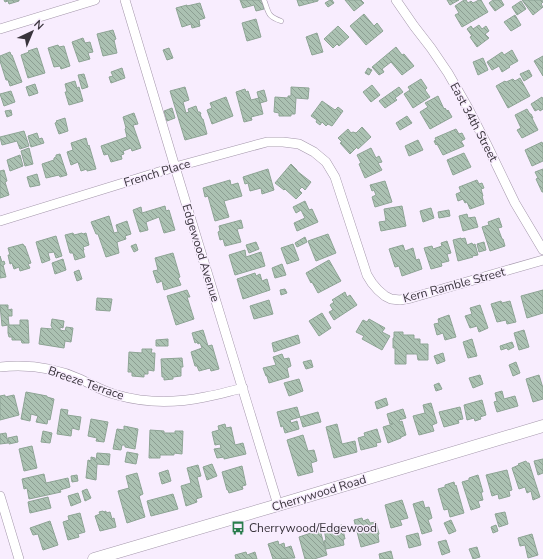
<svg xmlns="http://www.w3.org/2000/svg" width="543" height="559" viewBox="0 0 543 559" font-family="'Nunito Sans',sans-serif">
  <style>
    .building { fill: url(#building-back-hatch); stroke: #8ea495 }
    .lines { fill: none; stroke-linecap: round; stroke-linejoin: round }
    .service-casing { stroke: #a497ab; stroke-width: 5.5 }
    .minor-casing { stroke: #a497ab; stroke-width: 10 }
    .tertiary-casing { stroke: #a497ab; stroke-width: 13 }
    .service { stroke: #fff; stroke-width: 4.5 }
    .minor { stroke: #fff; stroke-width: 9 }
    .tertiary { stroke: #fff; stroke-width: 12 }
    .labels { text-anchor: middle; stroke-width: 3; stroke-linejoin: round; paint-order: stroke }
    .street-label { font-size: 12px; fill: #39343c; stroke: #f8edfe }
    .poi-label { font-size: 12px; fill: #39343c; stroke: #f8edfe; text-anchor: start }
  </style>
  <defs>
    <pattern id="building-back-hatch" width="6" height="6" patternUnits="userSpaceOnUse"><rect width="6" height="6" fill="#abc1b2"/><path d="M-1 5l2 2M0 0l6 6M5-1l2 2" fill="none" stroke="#8c9e92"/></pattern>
  </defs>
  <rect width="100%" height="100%" fill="#f8edfe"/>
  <!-- building -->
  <g class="building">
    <path d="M 4,0 L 19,0 L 19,1 L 9,4 L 8,1 L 5,2 Z"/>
    <path d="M 240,0 L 262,0 L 264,9 L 256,11 L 254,5 L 243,8 Z"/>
    <path d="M 297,0 L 318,0 L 318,1 L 299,6 Z"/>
    <path d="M 330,0 L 332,0 L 334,3 L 328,7 L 325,3 Z"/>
    <path d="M 345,0 L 361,0 L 364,3 L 354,11 Z"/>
    <path d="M 447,0 L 459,0 L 450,5 Z"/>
    <path d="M 464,0 L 466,0 L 468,3 L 471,1 L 473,3 L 479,0 L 481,0 L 488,12 L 462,27 L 455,15 L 459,13 L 455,6 Z"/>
    <path d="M 493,0 L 501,0 L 504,5 L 495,11 L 489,3 Z"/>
    <path d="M 522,0 L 542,0 L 543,2 L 541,4 L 543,7 L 533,15 Z"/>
    <path d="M 521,1 L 526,9 L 517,15 L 512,7 Z"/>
    <path d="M 200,3 L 205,18 L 199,20 L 200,26 L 192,28 L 191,24 L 182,27 L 176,8 L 187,5 L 187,6 Z"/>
    <path d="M 364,14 L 374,26 L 377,23 L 383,31 L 366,45 L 350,26 Z"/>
    <path d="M 515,15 L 521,25 L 511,31 L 504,22 Z"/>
    <path d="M 256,19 L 261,37 L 247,41 L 242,23 Z"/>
    <path d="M 479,25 L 482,29 L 486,26 L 489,31 L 485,34 L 489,38 L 477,47 L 470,37 L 472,36 L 467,29 L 471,26 L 473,29 Z"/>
    <path d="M 338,26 L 349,37 L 339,46 L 337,44 L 333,48 L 324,39 Z"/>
    <path d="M 113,30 L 116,39 L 114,40 L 117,53 L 103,56 L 97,34 Z"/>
    <path d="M 317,33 L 323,52 L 312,55 L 306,37 Z"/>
    <path d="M 83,38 L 85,43 L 90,42 L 93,52 L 88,53 L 90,59 L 79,62 L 72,42 Z"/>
    <path d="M 58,45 L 59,47 L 64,46 L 70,66 L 61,69 L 60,66 L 54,67 L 48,48 Z"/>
    <path d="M 396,47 L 402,55 L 404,54 L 414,66 L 402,75 L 391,62 L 382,69 L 384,72 L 379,75 L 372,67 Z"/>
    <path d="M 37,48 L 45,73 L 28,78 L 21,55 L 29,52 L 28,51 Z"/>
    <path d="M 169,48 L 173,58 L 167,60 L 163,50 Z"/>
    <path d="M 512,50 L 518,61 L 509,66 L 510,67 L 502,72 L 499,66 L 492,70 L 487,62 L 502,52 L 504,55 Z"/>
    <path d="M 10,52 L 11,55 L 12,55 L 22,82 L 10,86 L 8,80 L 6,80 L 0,61 L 0,56 Z"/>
    <path d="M 543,56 L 543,76 L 534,61 Z"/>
    <path d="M 483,58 L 488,70 L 478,75 L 473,62 Z"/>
    <path d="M 122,68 L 125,78 L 111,83 L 109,77 L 113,76 L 111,72 Z"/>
    <path d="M 368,68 L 372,70 L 369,75 L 365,73 Z"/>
    <path d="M 529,70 L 532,76 L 524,81 L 520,74 Z"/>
    <path d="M 84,74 L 88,87 L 82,89 L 78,75 Z"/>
    <path d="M 520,78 L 530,96 L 508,108 L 496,86 L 505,81 L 506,82 L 513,79 L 515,81 Z"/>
    <path d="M 421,79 L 427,88 L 425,90 L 430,97 L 413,108 L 404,94 L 410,90 L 408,87 Z"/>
    <path d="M 75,81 L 77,88 L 79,87 L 83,101 L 69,105 L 65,92 L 67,92 L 65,84 Z"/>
    <path d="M 35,84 L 38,93 L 29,96 L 26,87 Z"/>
    <path d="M 372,85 L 380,95 L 371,102 L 363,92 Z"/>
    <path d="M 185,87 L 189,100 L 183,102 L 186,113 L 189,112 L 188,109 L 196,106 L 198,112 L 200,112 L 201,114 L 200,114 L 202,119 L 203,119 L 207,134 L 185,140 L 170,91 Z"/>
    <path d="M 291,87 L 309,88 L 308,99 L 296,98 L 295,114 L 291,114 L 291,116 L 279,116 L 279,113 L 274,112 L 275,97 L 288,98 L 288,96 L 291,96 Z"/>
    <path d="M 399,87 L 403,92 L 395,98 L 397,100 L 385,108 L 379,101 Z"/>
    <path d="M 245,89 L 246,92 L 248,91 L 251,100 L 259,98 L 263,114 L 251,117 L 252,120 L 244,122 L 236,92 Z"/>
    <path d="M 264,90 L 267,101 L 260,103 L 257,92 Z"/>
    <path d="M 11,91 L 15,102 L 4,106 L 0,94 Z"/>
    <path d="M 438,96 L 444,109 L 445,108 L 447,111 L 448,110 L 452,117 L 430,129 L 420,112 L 428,107 L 425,103 Z"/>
    <path d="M 226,97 L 233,116 L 212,124 L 207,110 L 212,108 L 210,103 Z"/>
    <path d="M 542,97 L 543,99 L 543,109 L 540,111 L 539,109 L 535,111 L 531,104 Z"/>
    <path d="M 322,101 L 335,110 L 338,107 L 343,111 L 332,126 L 328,124 L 326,126 L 322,122 L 320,125 L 316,122 L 317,120 L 311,116 Z"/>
    <path d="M 172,108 L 175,118 L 167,121 L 164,111 Z"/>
    <path d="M 527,109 L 530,114 L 531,114 L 533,118 L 532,118 L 538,130 L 522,138 L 517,130 L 521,128 L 515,115 Z"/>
    <path d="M 11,110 L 12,115 L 7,117 L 5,111 Z"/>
    <path d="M 134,113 L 138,124 L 133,125 L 141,148 L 132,151 L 131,148 L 123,151 L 124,154 L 121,155 L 122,159 L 111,162 L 108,154 L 104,155 L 101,146 L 127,137 L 125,129 L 126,128 L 123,117 Z"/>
    <path d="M 407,116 L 412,123 L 400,130 L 396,123 Z"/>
    <path d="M 65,118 L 68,131 L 59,134 L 55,123 L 57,122 L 56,121 Z"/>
    <path d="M 362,127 L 371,137 L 358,149 L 357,147 L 350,154 L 340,143 L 342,142 L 338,138 L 348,129 L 351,133 L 353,132 L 356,133 Z"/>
    <path d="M 456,129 L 459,134 L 462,133 L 465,139 L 461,141 L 464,146 L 443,155 L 437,144 L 436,145 L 434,141 L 436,140 L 435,138 Z"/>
    <path d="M 24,131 L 29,146 L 20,149 L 17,141 L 2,145 L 0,137 Z"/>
    <path d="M 37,133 L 39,139 L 42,138 L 44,143 L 31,147 L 28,136 Z"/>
    <path d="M 86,138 L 88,146 L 89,145 L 96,169 L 87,171 L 87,169 L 81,171 L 78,162 L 71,165 L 67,152 L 73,150 L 71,143 Z"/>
    <path d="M 418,140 L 423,150 L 409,156 L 405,146 Z"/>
    <path d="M 542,142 L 543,145 L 543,161 L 532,166 L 525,150 Z"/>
    <path d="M 29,148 L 33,164 L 25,166 L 21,151 Z"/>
    <path d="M 371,148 L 376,158 L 379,156 L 382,162 L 378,163 L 382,170 L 365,178 L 359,164 L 361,163 L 357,155 Z"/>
    <path d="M 464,153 L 471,167 L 453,175 L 447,160 Z"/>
    <path d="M 60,154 L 67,175 L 60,177 L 59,175 L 46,178 L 42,164 L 54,160 L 54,158 L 56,157 L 56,155 Z"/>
    <path d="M 20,155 L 23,166 L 10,171 L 7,160 Z"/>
    <path d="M 291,164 L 297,170 L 297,171 L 311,182 L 305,190 L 302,187 L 299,190 L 302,193 L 296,199 L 285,189 L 284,190 L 275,183 Z"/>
    <path d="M 268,169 L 274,190 L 262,194 L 261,188 L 250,191 L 248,183 L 245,184 L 243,177 Z"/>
    <path d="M 543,169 L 543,192 L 542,192 L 536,179 L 538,178 L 535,172 Z"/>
    <path d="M 4,170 L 7,181 L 5,182 L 9,195 L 0,198 L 0,171 Z"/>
    <path d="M 37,174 L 40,185 L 30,187 L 27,177 Z"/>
    <path d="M 230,180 L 231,185 L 238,183 L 242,196 L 224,201 L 229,217 L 215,221 L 208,196 L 205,197 L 203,188 Z"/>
    <path d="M 477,180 L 479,184 L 482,183 L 484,188 L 481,189 L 483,196 L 482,196 L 484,204 L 470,209 L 467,202 L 465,203 L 463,199 L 458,201 L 456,194 L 461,192 L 459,187 Z"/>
    <path d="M 385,181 L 392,202 L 375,207 L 372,197 L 376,195 L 374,190 L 372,191 L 370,185 Z"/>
    <path d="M 305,201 L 309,210 L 312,209 L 318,222 L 297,231 L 294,223 L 305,218 L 301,210 L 296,213 L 293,207 Z"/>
    <path d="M 165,206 L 166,211 L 169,210 L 175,230 L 164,233 L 159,217 L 146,222 L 148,230 L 140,232 L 133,210 L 141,207 L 142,213 Z"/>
    <path d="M 402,206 L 406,226 L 381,231 L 379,222 L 386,221 L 384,209 Z"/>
    <path d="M 431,208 L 434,218 L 423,222 L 420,211 Z"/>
    <path d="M 449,210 L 450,216 L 439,218 L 438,212 Z"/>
    <path d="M 467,214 L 468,218 L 475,217 L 478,227 L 463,231 L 459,216 Z"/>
    <path d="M 109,216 L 114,233 L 118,232 L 116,225 L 127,221 L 131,234 L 125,236 L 126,239 L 117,242 L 119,253 L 106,257 L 98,234 L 96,234 L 91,222 Z"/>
    <path d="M 499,218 L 502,227 L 498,228 L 502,239 L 503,239 L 505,246 L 490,251 L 482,227 L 489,225 L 488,222 Z"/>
    <path d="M 241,220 L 243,228 L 237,229 L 241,242 L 225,246 L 223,239 L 220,240 L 218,232 L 220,231 L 219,226 Z"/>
    <path d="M 73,233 L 74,235 L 82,233 L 83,234 L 86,233 L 89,245 L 83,247 L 84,250 L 83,250 L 85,257 L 75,260 L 73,253 L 70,253 L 65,235 Z"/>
    <path d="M 328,234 L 336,253 L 316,261 L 308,241 Z"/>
    <path d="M 56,236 L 62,256 L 56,258 L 54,252 L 48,253 L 50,260 L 42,263 L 36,242 Z"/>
    <path d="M 305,237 L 307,242 L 297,247 L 295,243 Z"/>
    <path d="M 461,238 L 461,239 L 465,238 L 467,245 L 472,243 L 473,245 L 475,244 L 478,255 L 472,256 L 473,257 L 458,261 L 453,240 Z"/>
    <path d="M 447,241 L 451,253 L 447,254 L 449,261 L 441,263 L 442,266 L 431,269 L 424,248 L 432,246 L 433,249 L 442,246 L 441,243 Z"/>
    <path d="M 256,242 L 259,249 L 249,253 L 246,245 Z"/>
    <path d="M 484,242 L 486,250 L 479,252 L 477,244 Z"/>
    <path d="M 23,244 L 24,246 L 25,246 L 31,263 L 28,264 L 30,268 L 20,271 L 19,267 L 14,269 L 12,263 L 10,264 L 8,255 L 10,255 L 8,248 Z"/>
    <path d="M 136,244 L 138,250 L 134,252 L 131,246 Z"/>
    <path d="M 293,244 L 299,260 L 287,264 L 281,248 Z"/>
    <path d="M 403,245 L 405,251 L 413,248 L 416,260 L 419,259 L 422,269 L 402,276 L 399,266 L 395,267 L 389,249 Z"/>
    <path d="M 245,250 L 246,257 L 261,252 L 265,266 L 235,275 L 229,255 Z"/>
    <path d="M 173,253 L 180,277 L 178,278 L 181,285 L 164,290 L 162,281 L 157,283 L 153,271 L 158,270 L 155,258 Z"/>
    <path d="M 0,256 L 2,262 L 4,261 L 5,264 L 3,265 L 6,277 L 0,278 Z"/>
    <path d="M 63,259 L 66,270 L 55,274 L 52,263 Z"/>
    <path d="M 329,260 L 341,281 L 318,293 L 312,282 L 311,283 L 306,273 Z"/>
    <path d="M 282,264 L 286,275 L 275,278 L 272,268 Z"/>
    <path d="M 79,270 L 82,279 L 77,281 L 74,272 Z"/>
    <path d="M 255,273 L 256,276 L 260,274 L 262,281 L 267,279 L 270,290 L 243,299 L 237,279 Z"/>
    <path d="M 285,289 L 287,293 L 281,295 L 280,290 Z"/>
    <path d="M 187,290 L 190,297 L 187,297 L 194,319 L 176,325 L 167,296 Z"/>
    <path d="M 543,290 L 543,313 L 527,318 L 521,296 Z"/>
    <path d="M 345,292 L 347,297 L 350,295 L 357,305 L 334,320 L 329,312 L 333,310 L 330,305 L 334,302 L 332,300 Z"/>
    <path d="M 97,298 L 112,299 L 110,311 L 96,310 Z"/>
    <path d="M 269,300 L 273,314 L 254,319 L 250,306 Z"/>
    <path d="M 501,301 L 502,303 L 510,301 L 516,322 L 507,324 L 506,320 L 497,322 L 491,304 Z"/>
    <path d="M 0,305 L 8,305 L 8,310 L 12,309 L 12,316 L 8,316 L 9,325 L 20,325 L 20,320 L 28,320 L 29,343 L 22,343 L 21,340 L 12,340 L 12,337 L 9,337 L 8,333 L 8,325 L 2,326 Z"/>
    <path d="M 480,305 L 488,328 L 479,332 L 477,326 L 470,328 L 465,316 L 472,314 L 470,308 Z"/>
    <path d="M 322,313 L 331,328 L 319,336 L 309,321 Z"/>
    <path d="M 449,315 L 456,337 L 445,340 L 443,333 L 437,335 L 434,324 L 439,323 L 438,319 Z"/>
    <path d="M 52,319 L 64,321 L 63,328 L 60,327 L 60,330 L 65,331 L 66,327 L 73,328 L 71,342 L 65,341 L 64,348 L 39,344 L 41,328 L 52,329 L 52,327 L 51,326 Z"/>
    <path d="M 369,319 L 385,328 L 382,332 L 390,336 L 382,350 L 362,339 L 364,336 L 356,332 L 363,320 L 367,322 Z"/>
    <path d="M 203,330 L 208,346 L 212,345 L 219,369 L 211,371 L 210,368 L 199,371 L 197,366 L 195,366 L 191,352 L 202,348 L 200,343 L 198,344 L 197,342 L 195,343 L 192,333 Z"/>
    <path d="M 524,330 L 529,347 L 519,350 L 514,333 Z"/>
    <path d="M 394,332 L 403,332 L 403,335 L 414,335 L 414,339 L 420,339 L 420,344 L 428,344 L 428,360 L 418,360 L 417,354 L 406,354 L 406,364 L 395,364 L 395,348 L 393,348 L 393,338 L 394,338 Z"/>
    <path d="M 298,335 L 300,343 L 274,352 L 272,343 Z"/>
    <path d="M 168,339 L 168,346 L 156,346 L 156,340 Z"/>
    <path d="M 472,339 L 477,356 L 468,358 L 463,342 Z"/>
    <path d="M 512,342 L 514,347 L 508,350 L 507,348 L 501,350 L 500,346 Z"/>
    <path d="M 142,349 L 152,349 L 151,353 L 155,353 L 154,371 L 148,370 L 148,374 L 144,374 L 144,377 L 132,376 L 132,372 L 128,372 L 129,352 L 142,353 Z"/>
    <path d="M 443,353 L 445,361 L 437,364 L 434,356 Z"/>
    <path d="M 282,354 L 284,359 L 289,358 L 291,366 L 287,368 L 289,377 L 269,383 L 267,376 L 266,376 L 263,368 L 276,365 L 273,357 Z"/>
    <path d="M 182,358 L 183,367 L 181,367 L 181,376 L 173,377 L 173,379 L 164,380 L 164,377 L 162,377 L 161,359 Z"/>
    <path d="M 311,360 L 313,367 L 306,369 L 303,362 Z"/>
    <path d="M 516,362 L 520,373 L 513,376 L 509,365 Z"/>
    <path d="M 480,375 L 483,384 L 473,388 L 469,378 Z"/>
    <path d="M 539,375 L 543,388 L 543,399 L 533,402 L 526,379 Z"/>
    <path d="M 299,379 L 303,391 L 289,396 L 284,383 Z"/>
    <path d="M 439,383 L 442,389 L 436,391 L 434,385 Z"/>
    <path d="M 502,391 L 504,399 L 515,396 L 518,406 L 497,412 L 494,402 L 497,401 L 495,393 Z"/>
    <path d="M 26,392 L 47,396 L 47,397 L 54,399 L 50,420 L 48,419 L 47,424 L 36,422 L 38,416 L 31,414 L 30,421 L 21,419 Z"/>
    <path d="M 5,395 L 5,397 L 14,395 L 19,415 L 0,420 L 0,396 Z"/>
    <path d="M 386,398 L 388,405 L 377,409 L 375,402 Z"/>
    <path d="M 482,400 L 486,415 L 480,417 L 481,419 L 475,421 L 474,418 L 467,420 L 464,405 Z"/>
    <path d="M 431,403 L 437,423 L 432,425 L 434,431 L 419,435 L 413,416 L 425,413 L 423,405 Z"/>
    <path d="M 297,407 L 300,417 L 290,420 L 291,423 L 297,421 L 299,429 L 285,433 L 283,426 L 281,427 L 277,412 Z"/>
    <path d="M 460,407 L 463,419 L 458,420 L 459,423 L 444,427 L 439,412 Z"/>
    <path d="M 61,409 L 68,410 L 67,415 L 81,417 L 79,430 L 72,428 L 71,436 L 57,434 Z"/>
    <path d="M 403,409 L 406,418 L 399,420 L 400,422 L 402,421 L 406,435 L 401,437 L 401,438 L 388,443 L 383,427 L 393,424 L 393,423 L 390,424 L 387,414 Z"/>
    <path d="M 318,412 L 321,422 L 303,427 L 300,417 Z"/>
    <path d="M 91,419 L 108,422 L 104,442 L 96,441 L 97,438 L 88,436 Z"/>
    <path d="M 225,424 L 226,428 L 231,427 L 235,445 L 243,443 L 246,454 L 224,459 L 224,457 L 217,458 L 214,449 L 221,448 L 220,444 L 215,445 L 212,432 L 219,430 L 218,426 Z"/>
    <path d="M 337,424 L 342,444 L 355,441 L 357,452 L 334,458 L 326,427 Z"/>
    <path d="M 124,426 L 138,429 L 135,449 L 125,447 L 125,445 L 122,445 L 121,450 L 113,449 L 117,429 L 124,430 Z"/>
    <path d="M 377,429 L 381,442 L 376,443 L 377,446 L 361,450 L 358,438 L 365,436 L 364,433 Z"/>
    <path d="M 150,430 L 164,431 L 164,433 L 175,433 L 175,431 L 183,431 L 182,454 L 174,453 L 174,455 L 160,455 L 160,458 L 149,458 Z"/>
    <path d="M 43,431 L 52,433 L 50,443 L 41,442 Z"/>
    <path d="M 6,433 L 8,443 L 0,444 L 0,434 Z"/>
    <path d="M 303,435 L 308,451 L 314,450 L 317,461 L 311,463 L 313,472 L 298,476 L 287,440 Z"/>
    <path d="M 17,436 L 18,442 L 9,444 L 8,438 Z"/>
    <path d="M 32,446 L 37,468 L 24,471 L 19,449 Z"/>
    <path d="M 127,452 L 138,454 L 136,464 L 125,462 Z"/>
    <path d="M 97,453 L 110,454 L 109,465 L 97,464 L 96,480 L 86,478 L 88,460 L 91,461 L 91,457 L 95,458 L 95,460 L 96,460 Z"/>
    <path d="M 543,459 L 543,473 L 538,475 L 534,461 Z"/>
    <path d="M 526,461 L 527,463 L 529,463 L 540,497 L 533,500 L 531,491 L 527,493 L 525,487 L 519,489 L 512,468 L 519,465 L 518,464 Z"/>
    <path d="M 212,464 L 217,476 L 207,480 L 203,467 Z"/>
    <path d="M 198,465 L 201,476 L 197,477 L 202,497 L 196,499 L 197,502 L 186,506 L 181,486 L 191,483 L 187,468 Z"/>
    <path d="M 242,466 L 246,485 L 242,486 L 243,489 L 229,493 L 228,490 L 227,490 L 222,472 Z"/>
    <path d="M 168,470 L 171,481 L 162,484 L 159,473 Z"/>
    <path d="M 507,470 L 512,490 L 509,491 L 510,496 L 499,499 L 498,494 L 492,496 L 486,475 Z"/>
    <path d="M 137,473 L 143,494 L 139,496 L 145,517 L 127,523 L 118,491 L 129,488 L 126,476 Z"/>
    <path d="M 44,474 L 46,483 L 68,478 L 70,487 L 60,490 L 61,492 L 29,499 L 27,488 L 24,489 L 22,479 Z"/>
    <path d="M 77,475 L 78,481 L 72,482 L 71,476 Z"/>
    <path d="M 478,475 L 483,492 L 481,492 L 483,500 L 478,501 L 480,507 L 471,510 L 462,482 L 469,480 L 469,478 Z"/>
    <path d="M 454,482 L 455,486 L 456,485 L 464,513 L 450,517 L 448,509 L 444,510 L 438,489 L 445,487 L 445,485 Z"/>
    <path d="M 87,489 L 91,498 L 85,501 L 82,491 Z"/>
    <path d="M 78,493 L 81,502 L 71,506 L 68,496 Z"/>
    <path d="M 173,494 L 178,509 L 151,516 L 147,501 Z"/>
    <path d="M 48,497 L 51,508 L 30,513 L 28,502 Z"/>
    <path d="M 402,500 L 408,518 L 400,520 L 402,525 L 391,528 L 385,505 Z"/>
    <path d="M 423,501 L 425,508 L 429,507 L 432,518 L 428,520 L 432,531 L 422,534 L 413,504 Z"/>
    <path d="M 103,511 L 104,512 L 106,511 L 106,513 L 110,512 L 112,519 L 114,518 L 116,527 L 100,531 L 95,516 L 100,514 L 99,512 Z"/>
    <path d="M 505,512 L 508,524 L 499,527 L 495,514 Z"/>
    <path d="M 80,513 L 85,532 L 78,534 L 79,537 L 68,540 L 63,522 L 69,520 L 68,516 Z"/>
    <path d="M 362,518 L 363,521 L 368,519 L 370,523 L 376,522 L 379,534 L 378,535 L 379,542 L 361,547 L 354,520 Z"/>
    <path d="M 451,520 L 456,531 L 449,534 L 444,523 Z"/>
    <path d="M 50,521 L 58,545 L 43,550 L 38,534 L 33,535 L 30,528 Z"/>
    <path d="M 342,525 L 345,539 L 343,539 L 344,545 L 326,549 L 324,541 L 326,540 L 324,529 Z"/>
    <path d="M 496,525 L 498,531 L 493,533 L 491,527 Z"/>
    <path d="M 320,530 L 327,555 L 314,559 L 305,559 L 299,537 Z"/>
    <path d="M 418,533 L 421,545 L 409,548 L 406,536 Z"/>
    <path d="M 532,534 L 538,555 L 528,558 L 525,545 L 520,546 L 518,538 Z"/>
    <path d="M 446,540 L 450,552 L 442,555 L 438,542 Z"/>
    <path d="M 278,541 L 279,545 L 284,543 L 285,548 L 291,546 L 295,558 L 273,559 L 268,544 Z"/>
    <path d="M 477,547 L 480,557 L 473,559 L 469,549 Z"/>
    <path d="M 391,551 L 393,559 L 380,559 L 379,554 Z"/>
    <path d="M 246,552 L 247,555 L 255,552 L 257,559 L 236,559 L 235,555 Z"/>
  </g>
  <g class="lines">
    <!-- service casing -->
    <g class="service-casing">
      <path id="service" d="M 264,0 C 269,13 267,16 281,21"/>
    </g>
    <!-- minor casing -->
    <g class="minor-casing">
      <g id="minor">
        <path d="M 125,0 L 175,167 L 278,505"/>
        <path d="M 396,0 L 414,26 L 431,48 L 448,73 L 468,108 L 486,143 L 515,203 L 543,250"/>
        <path d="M 0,29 L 95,0"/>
        <path d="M 0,221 L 175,167 L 252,146 L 267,142 L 283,142 L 299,144 L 314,152 L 326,162 L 335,177 L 367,275 L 372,283 L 378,290 L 385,296 L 391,299 L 400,300 L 411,298 L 543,260"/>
        <path d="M 0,367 C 28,364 55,368 80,379 C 93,385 104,392 117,395 C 145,403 176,403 205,397 C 218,395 230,391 243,388"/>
        <path d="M 0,496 L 19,559"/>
      </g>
    </g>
    <!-- tertiary casing -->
    <g class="tertiary-casing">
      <path id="tertiary" d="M 94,559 L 278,505 L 543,426"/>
    </g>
    <!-- service -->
    <use href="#service" class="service"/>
    <!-- minor -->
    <use href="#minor" class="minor"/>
    <!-- tertiary -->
    <use href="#tertiary" class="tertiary"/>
  </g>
  <!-- icons -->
  <defs>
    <g id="bus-bare" transform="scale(1.08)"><path d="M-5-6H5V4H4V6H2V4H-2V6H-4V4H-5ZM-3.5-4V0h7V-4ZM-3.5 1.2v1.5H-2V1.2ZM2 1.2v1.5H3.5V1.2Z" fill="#297c4d" stroke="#f8edfe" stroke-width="2.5" paint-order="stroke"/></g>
  </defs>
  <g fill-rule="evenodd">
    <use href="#bus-bare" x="238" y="528"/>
  </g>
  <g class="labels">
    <!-- street labels -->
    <g class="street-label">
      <text transform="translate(474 122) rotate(62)" y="4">East 34th Street</text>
      <text transform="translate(157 173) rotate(-17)" y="4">French Place</text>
      <text transform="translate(201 253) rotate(73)" y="4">Edgewood Avenue</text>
      <text transform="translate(454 285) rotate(-15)" y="4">Kern Ramble Street</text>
      <text transform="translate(86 383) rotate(19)" y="4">Breeze Terrace</text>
      <text transform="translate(319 493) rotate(-17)" y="4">Cherrywood Road</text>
    </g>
    <!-- poi labels -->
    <g class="poi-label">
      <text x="249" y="532">Cherrywood/Edgewood</text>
    </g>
  </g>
  <!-- north arrow -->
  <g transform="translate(32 32) rotate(44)" stroke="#f8edfe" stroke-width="3" paint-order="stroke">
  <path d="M0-3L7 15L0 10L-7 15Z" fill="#39343c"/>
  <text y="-6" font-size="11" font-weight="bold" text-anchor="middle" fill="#39343c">N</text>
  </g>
</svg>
